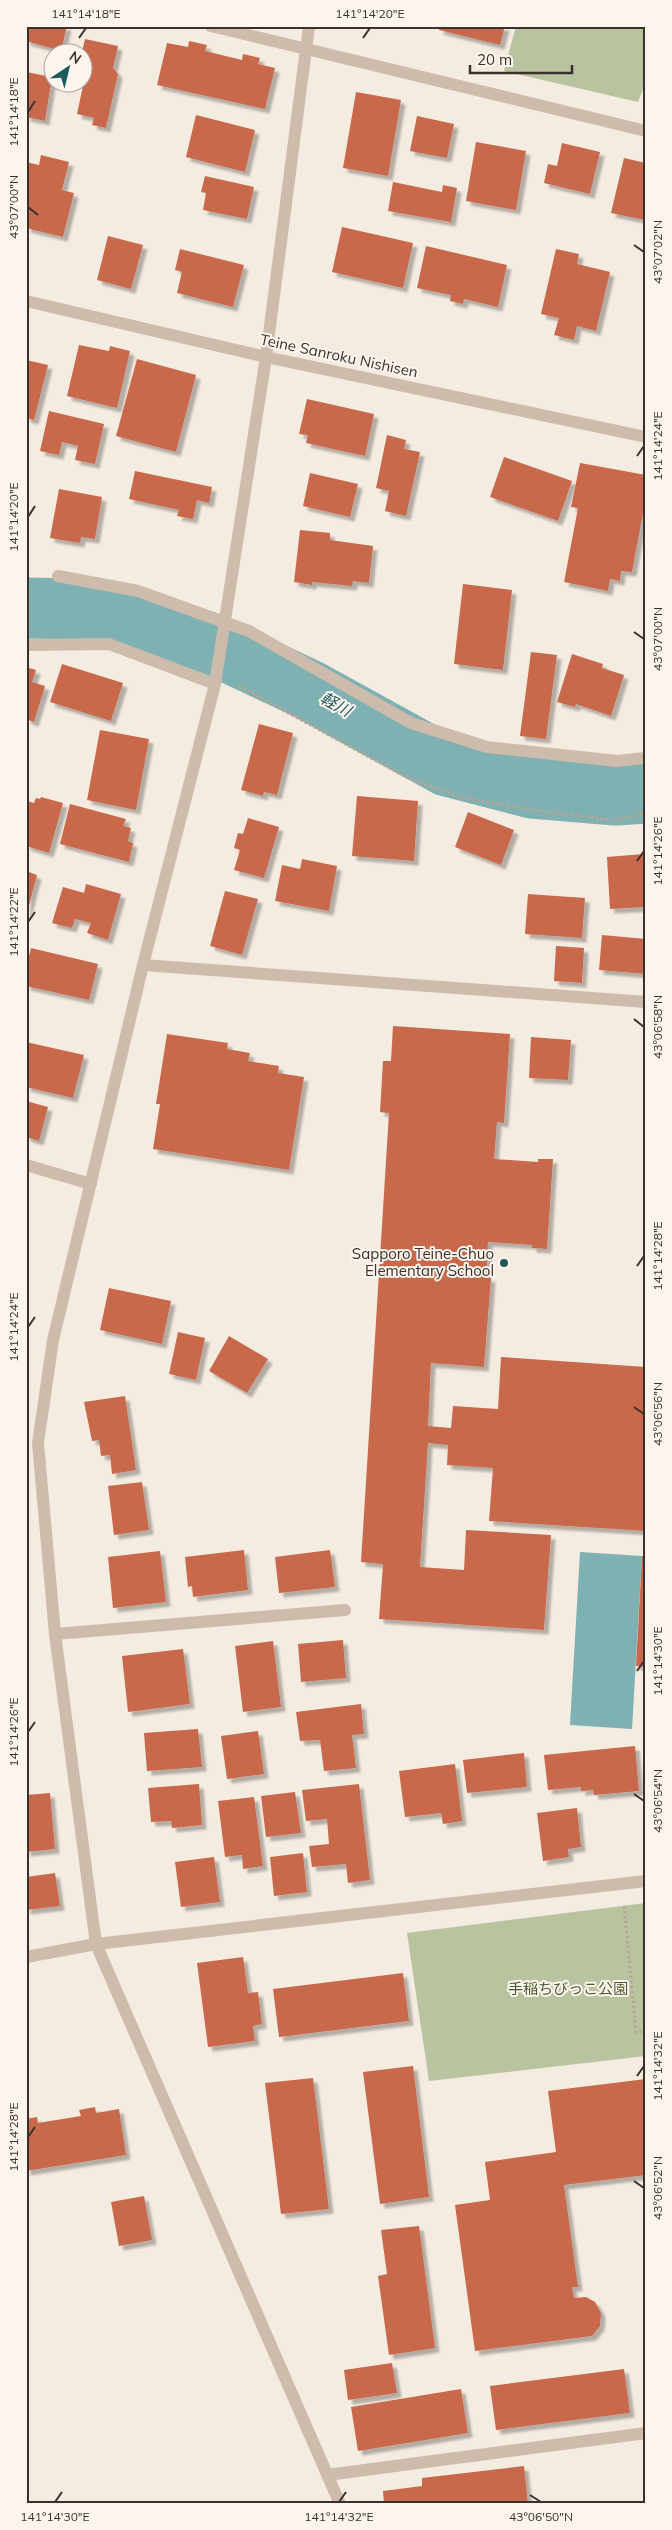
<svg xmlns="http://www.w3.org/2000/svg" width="672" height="2530" viewBox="0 0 672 2530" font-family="Mulish,'Noto Sans JP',sans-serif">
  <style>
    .green { fill: #b8c4a0 }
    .water { fill: #7fb0b2 }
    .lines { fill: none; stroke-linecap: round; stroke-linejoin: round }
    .river { stroke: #7fb0b2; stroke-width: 61 }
    .building { fill: #c8694b; filter: url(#shadow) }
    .path { stroke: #b9a596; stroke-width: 3; stroke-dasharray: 2.5 2.5; stroke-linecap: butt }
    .service { stroke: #cdbbac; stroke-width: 12 }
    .minor { stroke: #cdbbac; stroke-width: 12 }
    .tertiary { stroke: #cdbbac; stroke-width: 12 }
    .ticks { fill: none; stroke: #3b302b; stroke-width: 2 }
    .poi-dot { fill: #1f5a5e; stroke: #fbf5ee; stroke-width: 2 }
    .labels { text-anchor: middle; stroke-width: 4; stroke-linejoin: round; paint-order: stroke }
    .street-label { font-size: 15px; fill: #3b302b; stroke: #fbf5ee }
    .poi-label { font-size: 15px; fill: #3b302b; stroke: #fbf5ee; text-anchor: end }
    .park-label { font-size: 15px; fill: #4a5a2e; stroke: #fbf5ee }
    .water-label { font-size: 16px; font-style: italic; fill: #1f5a5e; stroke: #fbf5ee }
    .neatline { fill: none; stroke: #3b302b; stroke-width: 2 }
    .ticks-label { font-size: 12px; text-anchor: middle; fill: #3b302b }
  </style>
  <defs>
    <filter id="shadow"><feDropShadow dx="4.5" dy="4.5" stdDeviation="1" flood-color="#0004"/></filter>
  </defs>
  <rect width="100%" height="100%" fill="#f4ebe1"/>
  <!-- green -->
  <g class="green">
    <path d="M 516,26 L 646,26 L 646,82 L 638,102 L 504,71 Z"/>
    <path d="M 646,1903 L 646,2056 L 429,2081 L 407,1933 Z"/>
  </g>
  <!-- water -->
  <path class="water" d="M 580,1552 L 642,1556 L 632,1729 L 570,1725 Z"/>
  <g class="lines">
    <!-- river -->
    <path class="river" d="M 26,608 L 79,609 L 138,621 L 209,643 L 309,690 L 447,766 L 532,788 L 616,795 L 646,793"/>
  </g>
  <!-- building -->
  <g class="building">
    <path d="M 26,26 L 67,26 L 61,51 L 26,41 Z"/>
    <path d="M 440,26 L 505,26 L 500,45 L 439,30 Z"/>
    <path d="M 85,39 L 118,46 L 113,68 L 118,74 L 106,128 L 92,125 L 94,118 L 77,114 L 87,67 L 82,66 L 82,52 Z"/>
    <path d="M 189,41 L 207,45 L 205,51 L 242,60 L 243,54 L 260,58 L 258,64 L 275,68 L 265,109 L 157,85 L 167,43 L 188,47 Z"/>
    <path d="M 26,72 L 52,77 L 45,121 L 26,117 Z"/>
    <path d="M 356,92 L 401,100 L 388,176 L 343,168 Z"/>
    <path d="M 196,115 L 255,130 L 245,172 L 186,157 Z"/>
    <path d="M 417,116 L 454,124 L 447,158 L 410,151 Z"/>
    <path d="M 476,142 L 526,151 L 516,210 L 466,201 Z"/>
    <path d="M 562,143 L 600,152 L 590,194 L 544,183 L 548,164 L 557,166 Z"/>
    <path d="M 41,155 L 69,162 L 62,190 L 74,193 L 63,237 L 26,228 L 29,216 L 26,216 L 26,162 L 39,165 Z"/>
    <path d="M 624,158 L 646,163 L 645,220 L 611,213 Z"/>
    <path d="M 205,176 L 254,187 L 247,219 L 203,210 L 206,193 L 201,192 Z"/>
    <path d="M 393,182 L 442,192 L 443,185 L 457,188 L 451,222 L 388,211 Z"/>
    <path d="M 342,227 L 413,243 L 403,288 L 332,272 Z"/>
    <path d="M 108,236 L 143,245 L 131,289 L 97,280 Z"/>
    <path d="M 426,246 L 507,265 L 498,307 L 464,299 L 463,304 L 450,301 L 451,295 L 417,288 Z"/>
    <path d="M 180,249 L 244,265 L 233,307 L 177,293 L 182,272 L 175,270 Z"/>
    <path d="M 556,249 L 579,254 L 577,264 L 610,272 L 596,331 L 577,326 L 574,340 L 554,335 L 559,318 L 541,314 Z"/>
    <path d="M 79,345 L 109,351 L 110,346 L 130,351 L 117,408 L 67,396 Z"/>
    <path d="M 137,359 L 196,375 L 176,452 L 116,436 Z"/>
    <path d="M 26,360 L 48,365 L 34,420 L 26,418 Z"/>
    <path d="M 307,399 L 374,414 L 365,456 L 306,443 L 308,435 L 299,434 Z"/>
    <path d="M 49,411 L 104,424 L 95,464 L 75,460 L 78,446 L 62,442 L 59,455 L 40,451 Z"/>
    <path d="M 387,435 L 406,440 L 404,449 L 420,452 L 406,516 L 385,511 L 389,491 L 376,488 Z"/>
    <path d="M 504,457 L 572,481 L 558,521 L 490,497 Z"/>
    <path d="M 580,463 L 646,475 L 646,497 L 632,572 L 621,571 L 620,581 L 610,579 L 608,591 L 564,582 L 578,508 L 571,507 Z"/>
    <path d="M 135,471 L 212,487 L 209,503 L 197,500 L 193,519 L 177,516 L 179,510 L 129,499 Z"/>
    <path d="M 310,473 L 358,484 L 350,517 L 303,506 Z"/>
    <path d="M 59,489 L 102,497 L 95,539 L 81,537 L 80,543 L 50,538 Z"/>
    <path d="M 300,530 L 330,533 L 330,540 L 373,546 L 369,583 L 353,581 L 352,586 L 312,582 L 312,585 L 294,582 Z"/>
    <path d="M 463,584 L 512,590 L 503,670 L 454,664 Z"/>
    <path d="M 531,652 L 557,655 L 546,739 L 520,736 Z"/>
    <path d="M 572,654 L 603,664 L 602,668 L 624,675 L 611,716 L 576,704 L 575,707 L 557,702 Z"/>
    <path d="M 62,664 L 123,683 L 111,721 L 50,702 Z"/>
    <path d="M 26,667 L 36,670 L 32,682 L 45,686 L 34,722 L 26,719 Z"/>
    <path d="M 259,724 L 293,733 L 277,795 L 264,792 L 263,796 L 241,790 Z"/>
    <path d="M 100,730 L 149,739 L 136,810 L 87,800 Z"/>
    <path d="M 357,796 L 418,801 L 414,861 L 352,856 Z"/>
    <path d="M 41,797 L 63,803 L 49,853 L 26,846 L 27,801 L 34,803 L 36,798 L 40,799 Z"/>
    <path d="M 70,804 L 126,819 L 123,826 L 131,828 L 128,841 L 133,843 L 129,862 L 60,844 Z"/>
    <path d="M 468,812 L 514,830 L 501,865 L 455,847 Z"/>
    <path d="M 248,818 L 279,827 L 264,878 L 234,870 L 240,850 L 234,848 L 238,833 L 243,834 Z"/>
    <path d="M 644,854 L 646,907 L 610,909 L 607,857 Z"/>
    <path d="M 302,859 L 337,866 L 329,911 L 275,901 L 282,865 L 300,869 Z"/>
    <path d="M 26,871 L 37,875 L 27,913 L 26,913 Z"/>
    <path d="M 86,884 L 121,894 L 108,940 L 87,933 L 91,923 L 75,919 L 72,928 L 52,923 L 63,887 L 84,893 Z"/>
    <path d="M 225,891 L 258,899 L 242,955 L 210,946 Z"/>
    <path d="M 528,894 L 585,898 L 582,938 L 525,934 Z"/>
    <path d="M 602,935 L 646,939 L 646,974 L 599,970 Z"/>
    <path d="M 556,946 L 584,948 L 582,983 L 554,981 Z"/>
    <path d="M 31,948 L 98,964 L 89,1000 L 26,986 L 26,969 Z"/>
    <path d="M 393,1026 L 510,1034 L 504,1123 L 497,1122 L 494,1159 L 538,1162 L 538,1159 L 553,1159 L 547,1249 L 532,1248 L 532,1245 L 488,1242 L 486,1277 L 491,1278 L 484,1367 L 431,1363 L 428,1426 L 451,1428 L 453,1406 L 498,1409 L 501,1357 L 646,1367 L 646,1531 L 489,1521 L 493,1468 L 447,1465 L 448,1445 L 428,1443 L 420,1567 L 464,1570 L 466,1530 L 551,1535 L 544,1630 L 379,1619 L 383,1564 L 361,1562 L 389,1113 L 380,1112 L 383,1061 L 391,1061 Z"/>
    <path d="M 167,1034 L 228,1043 L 227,1049 L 250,1053 L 248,1061 L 279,1066 L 278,1073 L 304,1077 L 289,1170 L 153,1149 L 160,1104 L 156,1104 Z"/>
    <path d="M 531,1037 L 571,1040 L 568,1080 L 529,1078 Z"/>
    <path d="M 26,1042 L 84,1055 L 73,1098 L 26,1087 Z"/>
    <path d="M 26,1101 L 48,1107 L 39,1141 L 26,1137 Z"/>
    <path d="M 109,1288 L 171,1301 L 162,1344 L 100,1330 Z"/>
    <path d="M 178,1332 L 205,1338 L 196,1380 L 169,1374 Z"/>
    <path d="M 229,1336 L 268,1359 L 247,1393 L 209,1371 Z"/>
    <path d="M 125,1396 L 136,1470 L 112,1474 L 110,1455 L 101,1456 L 99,1440 L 92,1441 L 84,1402 Z"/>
    <path d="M 142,1482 L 149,1530 L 114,1535 L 108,1486 Z"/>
    <path d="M 244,1550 L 248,1590 L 193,1597 L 192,1586 L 188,1587 L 185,1557 Z"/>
    <path d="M 330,1550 L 335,1587 L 279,1593 L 275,1557 Z"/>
    <path d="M 160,1551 L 166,1602 L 113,1608 L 108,1557 Z"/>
    <path d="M 642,1556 L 646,1556 L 646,1667 L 636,1666 Z"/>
    <path d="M 343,1640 L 346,1678 L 301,1682 L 298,1644 Z"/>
    <path d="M 273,1641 L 281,1707 L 243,1712 L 235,1646 Z"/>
    <path d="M 183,1649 L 190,1704 L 128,1712 L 122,1656 Z"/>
    <path d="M 361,1704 L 364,1734 L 352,1735 L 356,1768 L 324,1771 L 320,1740 L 300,1741 L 296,1712 Z"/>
    <path d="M 198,1729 L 202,1767 L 147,1771 L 144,1733 Z"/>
    <path d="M 258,1731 L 264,1774 L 227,1779 L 221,1736 Z"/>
    <path d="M 635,1746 L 639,1791 L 594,1795 L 593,1790 L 581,1791 L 581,1787 L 548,1790 L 544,1755 Z"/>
    <path d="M 524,1753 L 527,1787 L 467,1793 L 463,1760 Z"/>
    <path d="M 455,1764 L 462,1821 L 443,1824 L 441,1813 L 405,1817 L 399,1771 Z"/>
    <path d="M 199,1784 L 202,1825 L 172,1828 L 171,1821 L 151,1822 L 148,1788 Z"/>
    <path d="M 359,1784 L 370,1880 L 348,1883 L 346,1864 L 312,1867 L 309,1846 L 329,1844 L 327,1819 L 306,1821 L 302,1790 Z"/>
    <path d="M 295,1792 L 301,1833 L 266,1837 L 261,1796 Z"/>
    <path d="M 50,1793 L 55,1849 L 26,1852 L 26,1795 Z"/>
    <path d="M 254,1797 L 263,1866 L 243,1869 L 242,1855 L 225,1857 L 218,1801 Z"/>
    <path d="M 577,1808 L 581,1847 L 568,1849 L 569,1857 L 543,1861 L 537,1813 Z"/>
    <path d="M 303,1853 L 307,1892 L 274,1896 L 270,1857 Z"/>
    <path d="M 214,1857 L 220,1902 L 181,1907 L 175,1862 Z"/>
    <path d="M 55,1873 L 60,1906 L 26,1910 L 26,1877 Z"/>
    <path d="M 243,1957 L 248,1993 L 258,1992 L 262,2024 L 253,2026 L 255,2041 L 208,2047 L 197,1963 Z"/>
    <path d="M 403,1973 L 409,2021 L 279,2037 L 273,1989 Z"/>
    <path d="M 413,2066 L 429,2197 L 380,2204 L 363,2072 Z"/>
    <path d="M 313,2078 L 329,2209 L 281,2214 L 265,2083 Z"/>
    <path d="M 646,2079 L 646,2175 L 564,2185 L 578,2287 L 572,2287 L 574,2298 L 586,2297 L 595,2302 L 601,2313 L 600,2326 L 592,2336 L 475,2351 L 455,2205 L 490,2200 L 485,2162 L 556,2152 L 548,2091 Z"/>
    <path d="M 95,2107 L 96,2113 L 119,2109 L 126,2155 L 26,2171 L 26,2119 L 37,2117 L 38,2123 L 81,2116 L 79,2110 Z"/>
    <path d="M 144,2196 L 152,2240 L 119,2246 L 111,2202 Z"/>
    <path d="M 419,2226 L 435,2348 L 389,2355 L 378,2276 L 387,2274 L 381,2230 Z"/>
    <path d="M 392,2363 L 397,2393 L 348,2400 L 344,2370 Z"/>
    <path d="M 624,2369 L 630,2413 L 496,2430 L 490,2386 Z"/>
    <path d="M 461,2389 L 468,2433 L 358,2451 L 351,2407 Z"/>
    <path d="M 524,2466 L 528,2504 L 384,2504 L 383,2491 L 422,2486 L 422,2478 Z"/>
  </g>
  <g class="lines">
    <!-- path -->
    <g class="path">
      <path d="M 239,686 L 406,777 L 464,798 L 540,811 L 614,820 L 646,814"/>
      <path d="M 624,1906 L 636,2032 L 646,2031"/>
    </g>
    <!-- service -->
    <path class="service" d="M 55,1634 L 345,1610"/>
    <!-- minor -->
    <g class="minor">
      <path d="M 211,26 L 646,131"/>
      <path d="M 58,576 L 138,591 L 249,631 L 411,723 L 487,747 L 617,761 L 646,758"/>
      <path d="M 26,645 L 109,644 L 215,684"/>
      <path d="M 143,965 L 646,1002"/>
      <path d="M 26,1165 L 91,1184"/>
      <path d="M 26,1957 L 96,1944 L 646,1881"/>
      <path d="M 327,2475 L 646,2433"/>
    </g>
    <!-- tertiary -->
    <g class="tertiary">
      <path d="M 309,26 L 266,357 L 215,684 L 143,965 L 53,1340 L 38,1443 L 55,1634 L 96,1944 L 340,2504"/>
      <path d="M 26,301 L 266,357 L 646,437"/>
    </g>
  </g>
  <!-- ticks -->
  <path class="ticks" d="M 79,38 L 86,28M 363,38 L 370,28M 28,112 L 35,101M 28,207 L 38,215M 634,245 L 644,252M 637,456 L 644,446M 28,517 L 35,506M 634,632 L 644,639M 637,861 L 644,851M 28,922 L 35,912M 634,1019 L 644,1027M 637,1266 L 644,1256M 28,1327 L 35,1317M 634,1407 L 644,1414M 637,1671 L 644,1661M 28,1732 L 35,1722M 634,1794 L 644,1801M 637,2076 L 644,2066M 28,2137 L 35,2127M 634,2181 L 644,2188M 530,2495 L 541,2502M 55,2502 L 62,2492M 339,2502 L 346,2492"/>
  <!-- markers -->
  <circle class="poi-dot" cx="504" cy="1263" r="5"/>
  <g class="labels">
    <!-- street labels -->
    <g class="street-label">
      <text transform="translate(339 356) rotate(12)" y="5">Teine Sanroku Nishisen</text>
    </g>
    <!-- poi labels -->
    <g class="poi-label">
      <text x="494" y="1259">Sapporo Teine-Chuo<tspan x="494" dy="17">Elementary School</tspan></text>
    </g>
    <!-- park labels -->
    <g class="park-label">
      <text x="568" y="1994">手稲ちびっこ公園</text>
    </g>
    <!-- water labels -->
    <g class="water-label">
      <text transform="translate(336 704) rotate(29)" y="6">軽川</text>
    </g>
  </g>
  <!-- border -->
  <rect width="672" height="2530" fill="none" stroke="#fbf5ee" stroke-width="55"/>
  <!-- north arrow -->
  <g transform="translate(68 68) rotate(35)"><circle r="24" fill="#fbf5ee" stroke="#aea6a0"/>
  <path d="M0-4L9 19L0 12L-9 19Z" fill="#1f5a5e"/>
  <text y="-8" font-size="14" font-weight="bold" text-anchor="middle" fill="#3b302b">N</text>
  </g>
  <!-- scale -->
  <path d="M470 65v8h102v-8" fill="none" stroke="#3b302b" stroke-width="2.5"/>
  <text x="477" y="65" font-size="15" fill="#3b302b" stroke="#fbf5ee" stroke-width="4" paint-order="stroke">20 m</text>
  <rect x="28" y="28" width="616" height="2474" class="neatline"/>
  <g class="ticks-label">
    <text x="86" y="18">141°14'18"E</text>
    <text x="370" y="18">141°14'20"E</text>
    <text transform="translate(14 112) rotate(-90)" y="4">141°14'18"E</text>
    <text transform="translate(14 207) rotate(-90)" y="4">43°07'00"N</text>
    <text transform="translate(658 252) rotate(-90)" y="4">43°07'02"N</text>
    <text transform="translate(658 446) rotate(-90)" y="4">141°14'24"E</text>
    <text transform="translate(14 517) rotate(-90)" y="4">141°14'20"E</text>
    <text transform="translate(658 639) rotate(-90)" y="4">43°07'00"N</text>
    <text transform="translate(658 851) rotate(-90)" y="4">141°14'26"E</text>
    <text transform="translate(14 922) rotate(-90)" y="4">141°14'22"E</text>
    <text transform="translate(658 1027) rotate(-90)" y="4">43°06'58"N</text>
    <text transform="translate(658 1256) rotate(-90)" y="4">141°14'28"E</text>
    <text transform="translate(14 1327) rotate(-90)" y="4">141°14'24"E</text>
    <text transform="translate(658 1414) rotate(-90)" y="4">43°06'56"N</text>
    <text transform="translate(658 1661) rotate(-90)" y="4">141°14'30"E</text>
    <text transform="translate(14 1732) rotate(-90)" y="4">141°14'26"E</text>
    <text transform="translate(658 1801) rotate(-90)" y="4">43°06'54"N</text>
    <text transform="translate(658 2066) rotate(-90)" y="4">141°14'32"E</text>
    <text transform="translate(14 2137) rotate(-90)" y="4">141°14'28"E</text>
    <text transform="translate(658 2188) rotate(-90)" y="4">43°06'52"N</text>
    <text x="55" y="2521">141°14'30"E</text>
    <text x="339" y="2521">141°14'32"E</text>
    <text x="541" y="2521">43°06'50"N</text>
  </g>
</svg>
